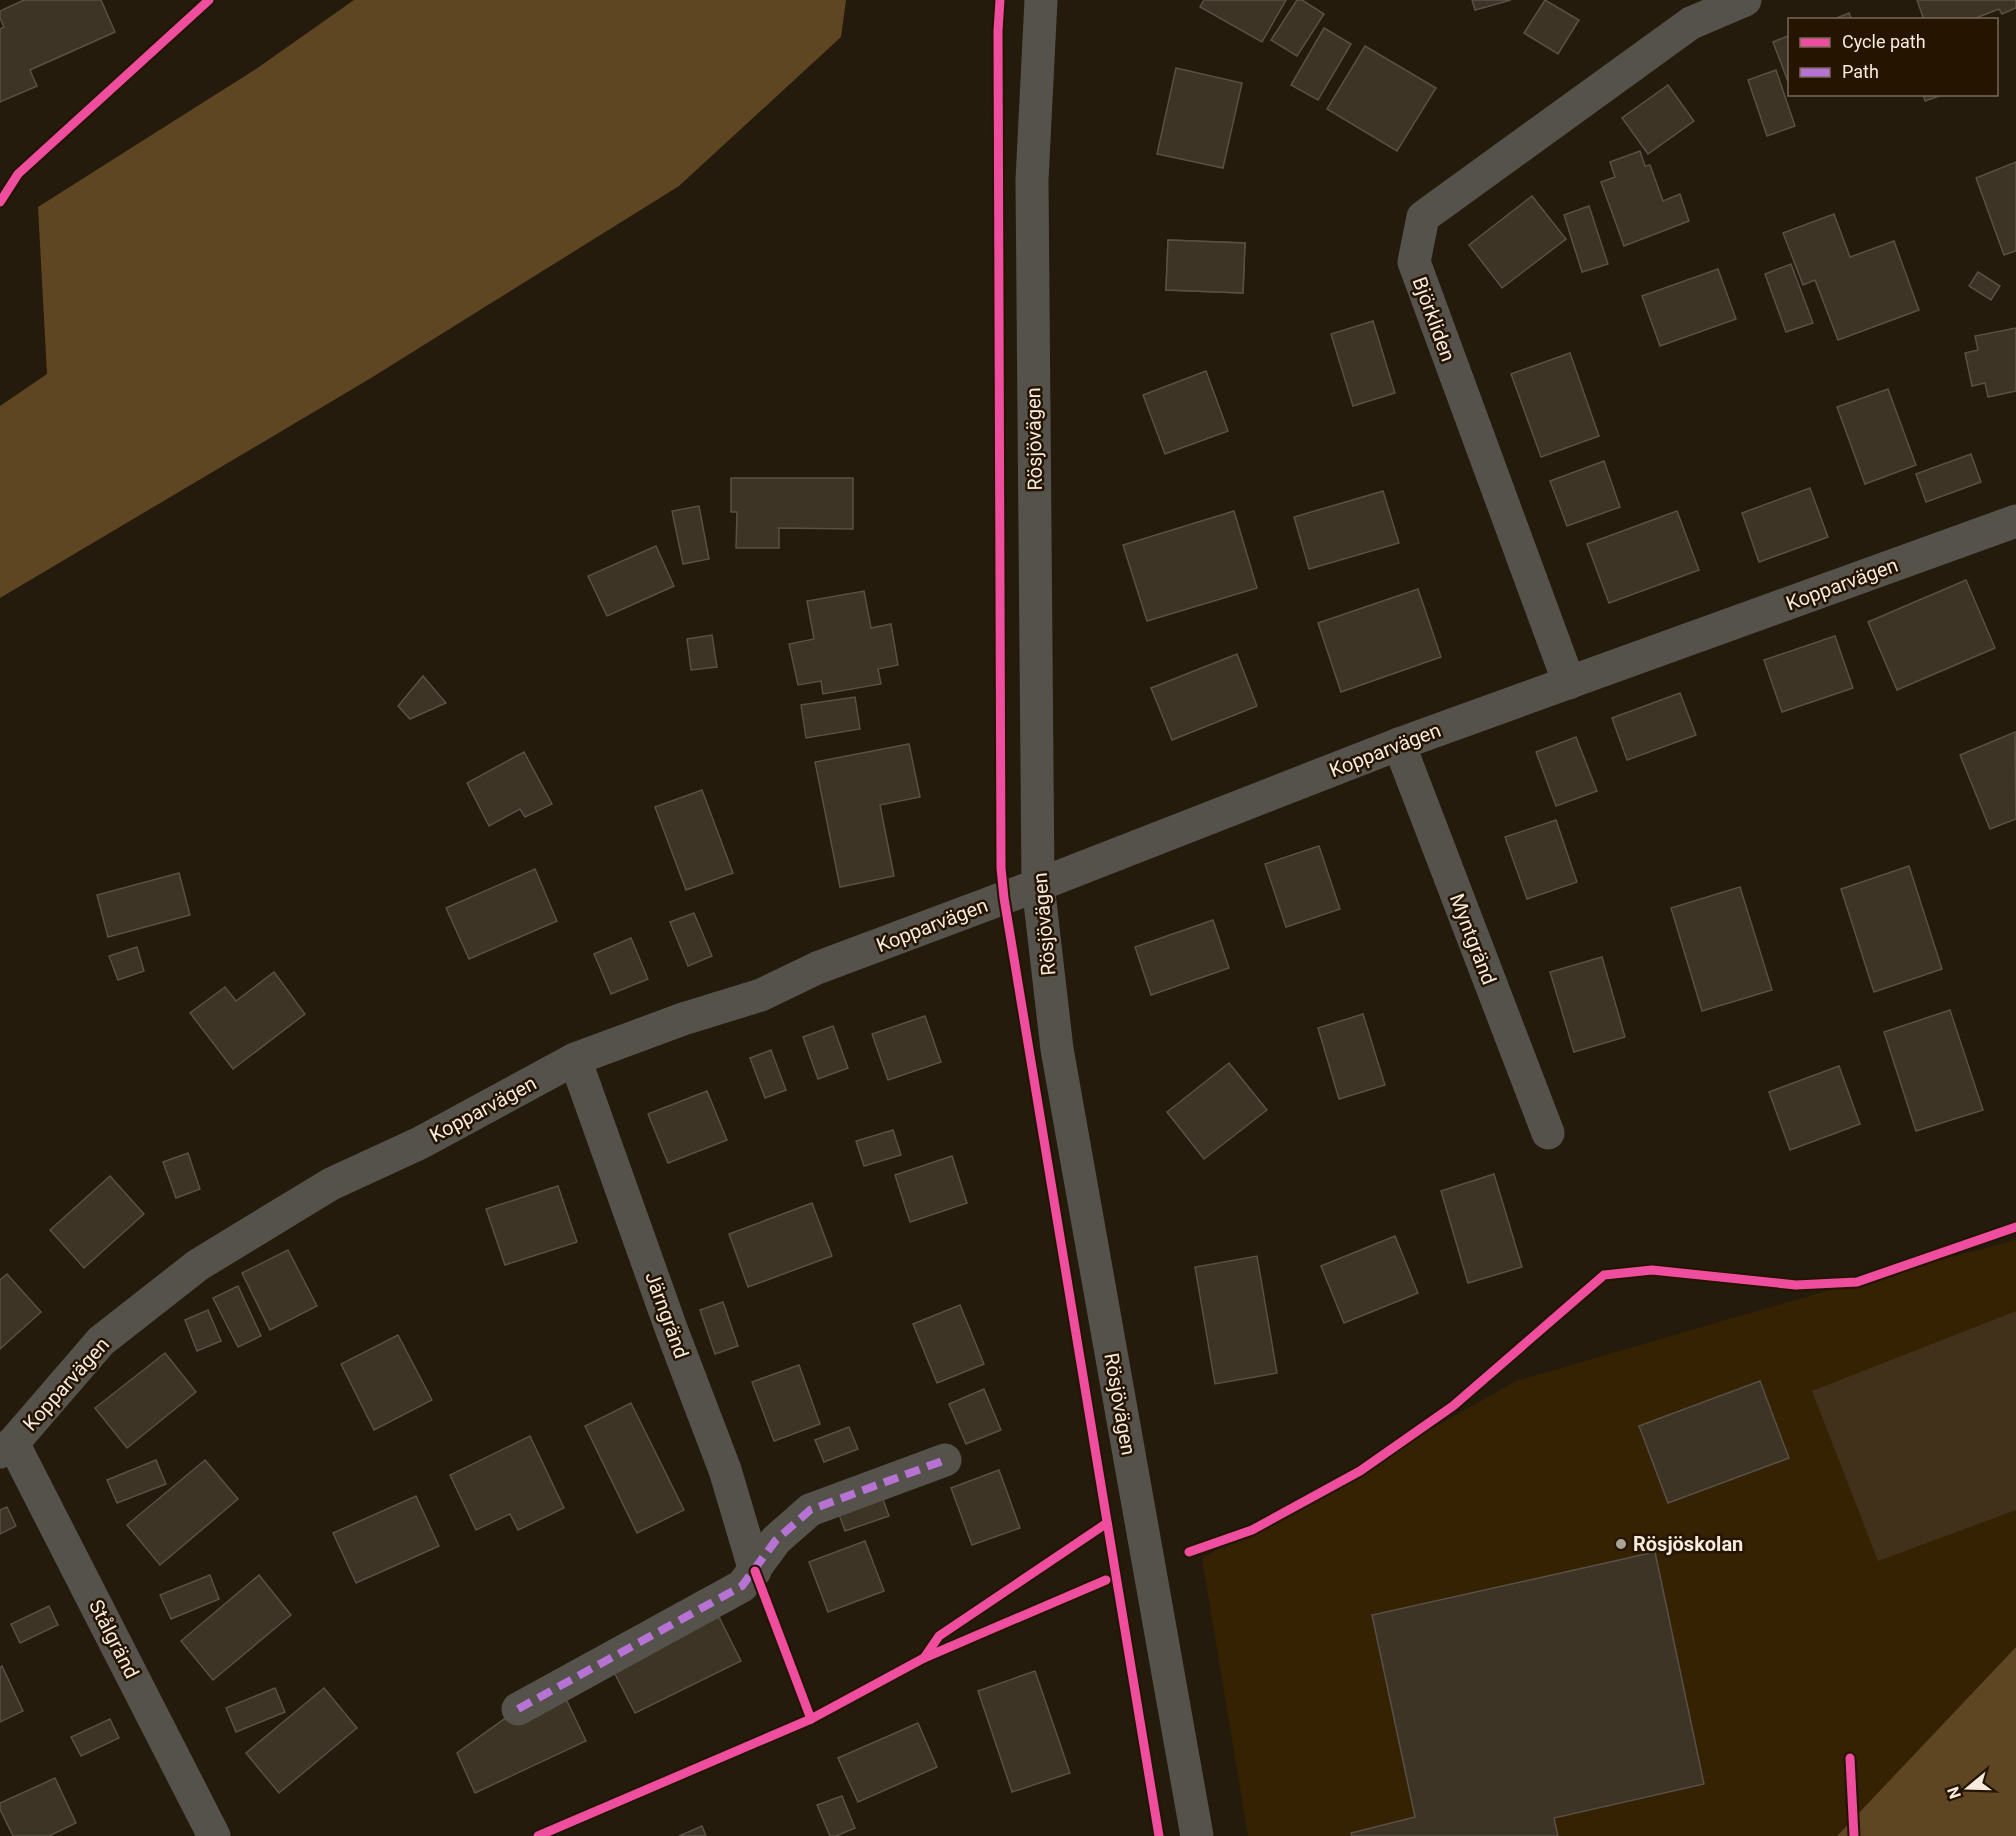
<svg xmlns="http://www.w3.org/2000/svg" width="2016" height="1836" viewBox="0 0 2016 1836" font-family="Roboto,sans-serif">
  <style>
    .built { fill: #342203 }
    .green { fill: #41311a }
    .forest { fill: #5e4623 }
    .building { fill: #3d3426; stroke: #585045; stroke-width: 1.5 }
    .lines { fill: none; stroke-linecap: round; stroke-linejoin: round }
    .minor { stroke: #55524c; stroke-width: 33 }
    .quiet { stroke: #b673d3; stroke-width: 8; stroke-dasharray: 15 8; stroke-linecap: butt }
    .cycleway-casing { stroke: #241400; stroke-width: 13 }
    .cycleway { stroke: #ef4d9e; stroke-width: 9 }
    .poi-dot { fill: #aca294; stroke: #241400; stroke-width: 2 }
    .labels { text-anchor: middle; stroke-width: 5; stroke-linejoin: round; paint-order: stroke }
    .street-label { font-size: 20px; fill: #f6ebdc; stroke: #241400 }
    .poi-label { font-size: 20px; font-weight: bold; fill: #f6ebdc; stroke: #241400; text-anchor: start }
  </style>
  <rect width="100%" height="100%" fill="#241b0d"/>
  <!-- built -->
  <path class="built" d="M 2016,1240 L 2016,1647 L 1837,1836 L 1248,1836 L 1202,1558 L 1516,1381 L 1857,1282 Z"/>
  <!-- green -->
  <path class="green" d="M 2016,1311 L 2016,1510 L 1878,1561 L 1812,1391 Z"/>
  <!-- forest -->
  <g class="forest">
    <path d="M 354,0 L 846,0 L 841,37 L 679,186 L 371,378 L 0,598 L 0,406 L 47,374 L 38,207 L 256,69 Z"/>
    <path d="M 2016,1647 L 2016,1836 L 1837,1836 Z"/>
  </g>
  <!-- building -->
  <g class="building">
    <path d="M 24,0 L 101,0 L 115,32 L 30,70 L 37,86 L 0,102 L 0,29 L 4,27 L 0,18 L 0,11 Z"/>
    <path d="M 1204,0 L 1286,0 L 1262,42 L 1200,7 Z"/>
    <path d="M 1297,0 L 1302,0 L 1324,14 L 1297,56 L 1271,40 Z"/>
    <path d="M 1472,0 L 1511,0 L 1475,10 Z"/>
    <path d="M 1545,0 L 1579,20 L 1558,54 L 1524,33 Z"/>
    <path d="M 1917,0 L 2016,0 L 2016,8 L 2002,14 L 1999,9 L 1971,20 L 1924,20 Z"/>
    <path d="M 1849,13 L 1852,20 L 1832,20 Z"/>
    <path d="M 1324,28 L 1351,44 L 1318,100 L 1291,85 Z"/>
    <path d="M 1790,35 L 1790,87 L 1773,42 Z"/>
    <path d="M 1365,46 L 1436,88 L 1397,151 L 1327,109 Z"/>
    <path d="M 1176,68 L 1242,83 L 1223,168 L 1157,154 Z"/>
    <path d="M 1776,70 L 1795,126 L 1767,136 L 1748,80 Z"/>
    <path d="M 1668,85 L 1694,121 L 1648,154 L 1622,118 Z"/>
    <path d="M 1923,94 L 1945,94 L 1925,101 Z"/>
    <path d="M 1640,151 L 1645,166 L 1650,165 L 1663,201 L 1680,194 L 1689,221 L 1624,246 L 1601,182 L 1615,177 L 1610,162 Z"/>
    <path d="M 2016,162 L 2016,251 L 2004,255 L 1976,178 Z"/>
    <path d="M 1532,196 L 1566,239 L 1502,288 L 1469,245 Z"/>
    <path d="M 1589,206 L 1608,264 L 1582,272 L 1564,215 Z"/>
    <path d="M 1834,214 L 1850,257 L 1894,241 L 1919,310 L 1838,340 L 1815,280 L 1803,285 L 1783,233 Z"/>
    <path d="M 1168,240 L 1245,243 L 1243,293 L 1166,290 Z"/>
    <path d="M 1168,240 L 1245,243 L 1243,293 L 1166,290 Z"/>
    <path d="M 1791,264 L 1813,323 L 1786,332 L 1765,274 Z"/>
    <path d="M 1718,269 L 1736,319 L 1660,346 L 1642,296 Z"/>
    <path d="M 1978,272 L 2000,286 L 1991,300 L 1969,286 Z"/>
    <path d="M 1373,321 L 1395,393 L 1353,406 L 1331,334 Z"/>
    <path d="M 2016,328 L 2016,391 L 1988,397 L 1985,383 L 1972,386 L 1965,353 L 1978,350 L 1975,336 Z"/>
    <path d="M 1570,353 L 1599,436 L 1541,457 L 1511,374 Z"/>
    <path d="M 1206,371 L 1228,431 L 1165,454 L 1143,395 Z"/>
    <path d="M 1888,389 L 1916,465 L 1865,484 L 1837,407 Z"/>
    <path d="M 1971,454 L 1981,482 L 1926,502 L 1916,474 Z"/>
    <path d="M 1604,461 L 1620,507 L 1567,526 L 1550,481 Z"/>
    <path d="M 731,478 L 853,478 L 853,529 L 779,528 L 779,548 L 736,548 L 737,512 L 731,512 Z"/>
    <path d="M 1810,488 L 1828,537 L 1759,562 L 1742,513 Z"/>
    <path d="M 1383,491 L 1399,543 L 1309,569 L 1294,517 Z"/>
    <path d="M 699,506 L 709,559 L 683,564 L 672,511 Z"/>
    <path d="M 1234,511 L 1257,588 L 1147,621 L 1123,545 Z"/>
    <path d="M 1677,511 L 1699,570 L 1609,603 L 1587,544 Z"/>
    <path d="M 656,546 L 674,586 L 607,616 L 588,576 Z"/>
    <path d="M 1966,580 L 1995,648 L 1897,690 L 1868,622 Z"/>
    <path d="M 1418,589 L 1441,657 L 1341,692 L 1318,623 Z"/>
    <path d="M 864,591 L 871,628 L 891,624 L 898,665 L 878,669 L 881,684 L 823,694 L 821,681 L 798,685 L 789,644 L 814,639 L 807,601 Z"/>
    <path d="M 712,635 L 717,667 L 691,670 L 687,639 Z"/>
    <path d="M 1835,636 L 1853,688 L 1782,712 L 1764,660 Z"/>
    <path d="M 1237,654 L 1257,706 L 1172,740 L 1151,688 Z"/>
    <path d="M 423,676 L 446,703 L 410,719 L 398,706 Z"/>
    <path d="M 1680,693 L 1696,735 L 1627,760 L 1612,718 Z"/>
    <path d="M 855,697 L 860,729 L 806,738 L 801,705 Z"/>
    <path d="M 2015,732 L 2016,819 L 1990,829 L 1960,755 Z"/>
    <path d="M 1576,737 L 1597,791 L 1556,806 L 1536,752 Z"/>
    <path d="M 909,744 L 920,797 L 880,805 L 894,876 L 840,887 L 815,762 Z"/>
    <path d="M 524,752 L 552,804 L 525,817 L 520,809 L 489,826 L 467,783 Z"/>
    <path d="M 702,790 L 733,873 L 686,890 L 655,807 Z"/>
    <path d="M 1556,820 L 1577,882 L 1527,899 L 1505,837 Z"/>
    <path d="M 1319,846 L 1340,909 L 1286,927 L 1265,864 Z"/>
    <path d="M 1909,866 L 1942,969 L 1874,992 L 1841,889 Z"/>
    <path d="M 535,869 L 557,921 L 469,959 L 446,908 Z"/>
    <path d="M 179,873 L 190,915 L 108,937 L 97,895 Z"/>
    <path d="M 1740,887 L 1772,990 L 1702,1011 L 1671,908 Z"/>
    <path d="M 694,913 L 712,956 L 688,966 L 670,922 Z"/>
    <path d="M 1213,920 L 1229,968 L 1151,995 L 1135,947 Z"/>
    <path d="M 631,938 L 648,979 L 611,994 L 594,954 Z"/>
    <path d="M 137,947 L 144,971 L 118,980 L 109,956 Z"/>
    <path d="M 1602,957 L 1625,1037 L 1574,1052 L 1550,972 Z"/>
    <path d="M 274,972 L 305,1014 L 233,1069 L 190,1013 L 225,987 L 236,1001 Z"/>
    <path d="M 1950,1010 L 1983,1110 L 1916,1131 L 1884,1032 Z"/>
    <path d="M 1363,1014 L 1385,1085 L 1339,1099 L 1318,1028 Z"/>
    <path d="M 925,1016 L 941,1062 L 888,1080 L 872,1034 Z"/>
    <path d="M 833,1026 L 848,1068 L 818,1079 L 803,1037 Z"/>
    <path d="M 771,1050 L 786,1090 L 765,1098 L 750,1058 Z"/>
    <path d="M 1229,1063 L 1267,1110 L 1204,1159 L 1167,1112 Z"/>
    <path d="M 1839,1066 L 1860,1124 L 1790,1150 L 1769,1092 Z"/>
    <path d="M 707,1091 L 727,1140 L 668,1163 L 648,1114 Z"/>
    <path d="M 893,1130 L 901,1155 L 864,1166 L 856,1141 Z"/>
    <path d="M 188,1153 L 200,1189 L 176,1198 L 163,1162 Z"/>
    <path d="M 952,1156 L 967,1203 L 910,1222 L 895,1175 Z"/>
    <path d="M 1494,1174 L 1522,1267 L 1468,1283 L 1441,1191 Z"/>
    <path d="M 110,1176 L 144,1214 L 84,1268 L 50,1230 Z"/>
    <path d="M 558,1186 L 577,1242 L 505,1265 L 486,1209 Z"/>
    <path d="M 812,1203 L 832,1256 L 748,1287 L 729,1234 Z"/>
    <path d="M 1395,1236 L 1418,1293 L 1344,1323 L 1321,1266 Z"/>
    <path d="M 288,1250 L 317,1306 L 270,1330 L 242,1273 Z"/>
    <path d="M 1257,1256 L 1277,1373 L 1215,1384 L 1195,1267 Z"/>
    <path d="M 7,1274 L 41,1312 L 0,1349 L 0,1280 Z"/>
    <path d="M 238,1286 L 261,1336 L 238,1347 L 213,1298 Z"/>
    <path d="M 723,1302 L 738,1346 L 715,1354 L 700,1310 Z"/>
    <path d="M 960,1305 L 984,1364 L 937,1383 L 913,1324 Z"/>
    <path d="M 208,1310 L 221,1341 L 197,1351 L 185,1320 Z"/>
    <path d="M 398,1335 L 432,1400 L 374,1430 L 341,1364 Z"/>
    <path d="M 165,1353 L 196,1392 L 127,1448 L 95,1408 Z"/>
    <path d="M 799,1365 L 820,1424 L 774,1441 L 752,1382 Z"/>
    <path d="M 1760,1381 L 1789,1458 L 1668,1503 L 1639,1426 Z"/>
    <path d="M 984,1389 L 1001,1430 L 966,1444 L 949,1404 Z"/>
    <path d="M 631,1403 L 684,1510 L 637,1533 L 585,1426 Z"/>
    <path d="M 849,1427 L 858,1449 L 824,1462 L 815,1440 Z"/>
    <path d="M 530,1436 L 564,1508 L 518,1530 L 510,1514 L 476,1530 L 450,1475 Z"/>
    <path d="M 156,1460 L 166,1484 L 117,1503 L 107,1480 Z"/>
    <path d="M 205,1460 L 238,1499 L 160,1565 L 127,1525 Z"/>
    <path d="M 999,1470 L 1020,1528 L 972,1545 L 951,1488 Z"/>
    <path d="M 881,1494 L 889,1516 L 845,1531 L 837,1509 Z"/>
    <path d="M 416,1496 L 439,1546 L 356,1583 L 333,1533 Z"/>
    <path d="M 7,1507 L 16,1526 L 0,1534 L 0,1510 Z"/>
    <path d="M 865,1541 L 884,1591 L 828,1612 L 809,1562 Z"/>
    <path d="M 1655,1552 L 1704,1784 L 1554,1818 L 1558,1836 L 1352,1836 L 1351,1833 L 1415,1817 L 1372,1615 Z"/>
    <path d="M 210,1575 L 219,1599 L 171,1619 L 160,1595 Z"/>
    <path d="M 259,1575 L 291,1615 L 213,1680 L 181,1641 Z"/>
    <path d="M 49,1606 L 58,1625 L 20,1643 L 11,1624 Z"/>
    <path d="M 719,1617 L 741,1661 L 635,1713 L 613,1670 Z"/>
    <path d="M 2,1666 L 23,1711 L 0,1722 L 0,1667 Z"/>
    <path d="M 1035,1671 L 1070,1773 L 1012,1792 L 978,1691 Z"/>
    <path d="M 275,1688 L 285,1712 L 236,1732 L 226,1708 Z"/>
    <path d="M 324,1688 L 357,1728 L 279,1793 L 246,1753 Z"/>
    <path d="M 567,1701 L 586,1741 L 475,1793 L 457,1753 L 518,1709 Z"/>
    <path d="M 110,1719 L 119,1738 L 81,1756 L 71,1737 Z"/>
    <path d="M 918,1723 L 937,1767 L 858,1802 L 838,1758 Z"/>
    <path d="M 55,1778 L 76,1823 L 49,1836 L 13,1836 L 0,1809 L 0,1803 Z"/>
    <path d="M 842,1796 L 855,1828 L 836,1836 L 830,1836 L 817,1805 Z"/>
    <path d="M 702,1826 L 706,1836 L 679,1836 Z"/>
  </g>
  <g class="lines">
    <!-- minor -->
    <g class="minor">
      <path d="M 1041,0 L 1032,180 L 1038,885 L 1057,1049 L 1197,1836"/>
      <path d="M 1569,683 L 1414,262 L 1423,217 L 1691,23 L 1745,0"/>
      <path d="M 1399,744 L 1548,1133"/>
      <path d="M 575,1059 L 672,1331 L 725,1470 L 755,1571"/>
      <path d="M 13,1443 L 214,1836"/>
      <path d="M 0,1452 L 13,1443 L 101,1341 L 198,1265 L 331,1184 L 420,1143 L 575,1059 L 683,1019 L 761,995 L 817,968 L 1038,885 L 1399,744 L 2016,521"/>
      <path d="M 518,1709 L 742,1586 L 776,1540 L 810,1510 L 945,1460"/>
    </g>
    <!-- quiet -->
    <path class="quiet" d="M 518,1709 L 742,1586 L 776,1540 L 810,1510 L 945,1460"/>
    <!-- cycleway casing -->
    <g class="cycleway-casing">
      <g id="cycleway">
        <path d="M 1000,0 L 998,31 L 1001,868 L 1004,898 L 1159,1836"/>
        <path d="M 0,202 L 18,174 L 209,0"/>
        <path d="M 1189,1552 L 1252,1530 L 1360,1471 L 1453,1406 L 1604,1275 L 1652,1270 L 1796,1285 L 1857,1282 L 2016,1227"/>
        <path d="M 755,1571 L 811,1719"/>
        <path d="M 924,1658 L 939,1636 L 1107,1523"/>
        <path d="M 1850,1758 L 1854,1836"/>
        <path d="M 538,1836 L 811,1719 L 924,1658 L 1106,1580"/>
      </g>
    </g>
    <!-- cycleway -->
    <use href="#cycleway" class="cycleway"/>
  </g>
  <!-- markers -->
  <circle class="poi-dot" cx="1621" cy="1544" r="6"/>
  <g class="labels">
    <!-- street labels -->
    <g class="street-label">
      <text transform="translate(1434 319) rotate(70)" y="7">Björkliden</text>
      <text transform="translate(1034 439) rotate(-91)" y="7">Rösjövägen</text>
      <text transform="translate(1842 584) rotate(-20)" y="7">Kopparvägen</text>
      <text transform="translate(1385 750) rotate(-21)" y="7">Kopparvägen</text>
      <text transform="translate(1044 924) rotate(-95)" y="7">Rösjövägen</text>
      <text transform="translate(932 925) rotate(-21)" y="7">Kopparvägen</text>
      <text transform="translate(1473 939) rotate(69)" y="7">Myntgränd</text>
      <text transform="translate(483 1109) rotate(-28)" y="7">Kopparvägen</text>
      <text transform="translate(667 1315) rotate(70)" y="7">Järngränd</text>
      <text transform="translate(66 1384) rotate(-48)" y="7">Kopparvägen</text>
      <text transform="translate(1120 1404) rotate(80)" y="7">Rösjövägen</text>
      <text transform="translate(114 1639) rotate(63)" y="7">Stålgränd</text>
    </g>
    <!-- poi labels -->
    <g class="poi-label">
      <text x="1633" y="1551">Rösjöskolan</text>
    </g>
  </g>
  <!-- legend -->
  <rect x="1788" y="18" width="210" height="78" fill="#241400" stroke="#786a58" stroke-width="1.5"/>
  <rect x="1800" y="38" width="30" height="9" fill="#ef4d9e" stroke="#786a58" stroke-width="1.5"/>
  <text x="1842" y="48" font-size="18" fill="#f6ebdc">Cycle path</text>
  <rect x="1800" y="68" width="30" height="9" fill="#b673d3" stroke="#786a58" stroke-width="1.5"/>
  <text x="1842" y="78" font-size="18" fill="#f6ebdc">Path</text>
  <!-- north arrow -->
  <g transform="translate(1968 1788) rotate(251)" stroke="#241400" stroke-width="4.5" paint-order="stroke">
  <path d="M0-4.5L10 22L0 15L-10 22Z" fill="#f6ebdc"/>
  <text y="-9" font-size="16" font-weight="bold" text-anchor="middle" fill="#f6ebdc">N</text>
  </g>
</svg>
